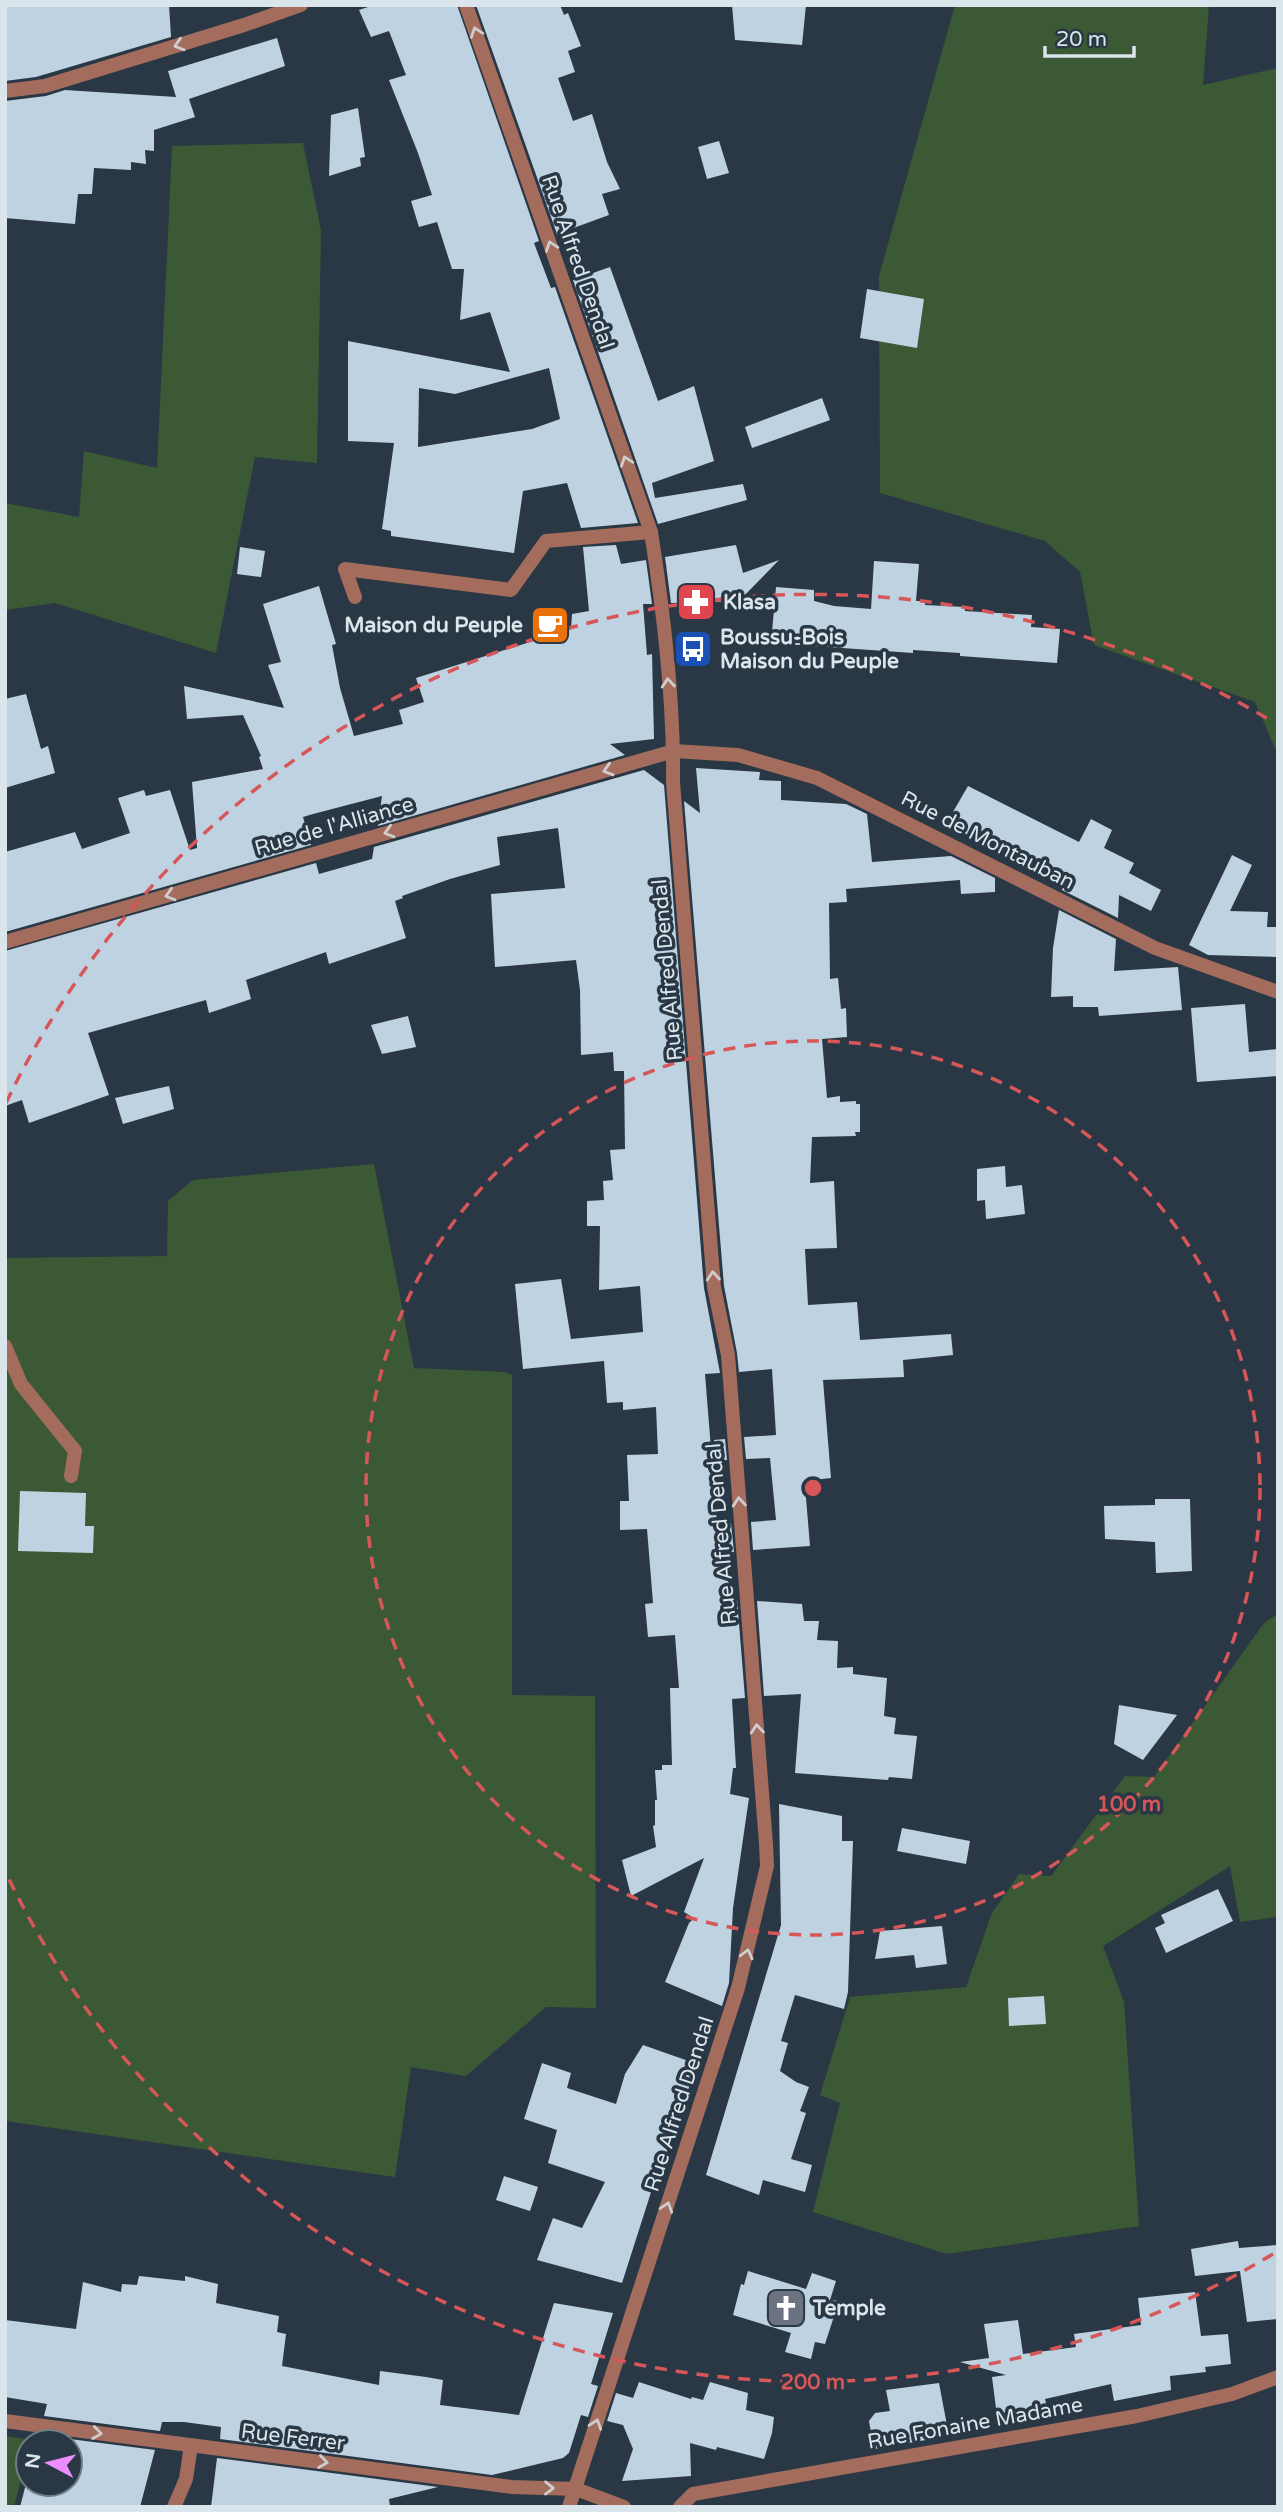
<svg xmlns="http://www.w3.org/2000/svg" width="1283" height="2512" viewBox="0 0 1283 2512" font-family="'Varela Round',sans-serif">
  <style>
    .green { fill: #3b5934 }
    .building { fill: #bfd2e1; fill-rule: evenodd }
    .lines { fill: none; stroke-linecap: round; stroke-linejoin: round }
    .minor { stroke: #a36c5d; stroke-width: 14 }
    .oneway { stroke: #d0cdcf }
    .ring { fill: none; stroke: #d75759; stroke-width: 3.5; stroke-dasharray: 12 9 }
    .labels { text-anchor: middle; stroke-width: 7; stroke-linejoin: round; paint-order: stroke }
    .street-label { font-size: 21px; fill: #dbe5ec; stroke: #293844 }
    .poi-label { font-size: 21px; font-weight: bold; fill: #dbe5ec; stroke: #293844; text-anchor: start }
    .centre { fill: #d75759; stroke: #293844; stroke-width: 3.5 }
    .ring-label { font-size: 21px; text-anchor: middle; font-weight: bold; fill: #d75759; stroke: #293844; stroke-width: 7; stroke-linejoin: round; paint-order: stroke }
  </style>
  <rect width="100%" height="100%" fill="#293844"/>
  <!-- green -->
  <g class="green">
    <path d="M 955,5 L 1209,5 L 1203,85 L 1278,68 L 1278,755 L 1255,702 L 1094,645 L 1080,572 L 1045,541 L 880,493 L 879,276 Z"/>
    <path d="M 303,143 L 321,230 L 317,463 L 255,457 L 216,653 L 55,603 L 5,610 L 5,503 L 79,517 L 84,451 L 157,468 L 172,146 Z"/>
    <path d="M 374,1164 L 414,1368 L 505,1372 L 512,1375 L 512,1695 L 595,1696 L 596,2008 L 546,2007 L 466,2076 L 411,2067 L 395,2177 L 5,2121 L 5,1258 L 167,1256 L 168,1201 L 193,1180 Z"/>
    <path d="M 1278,1614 L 1278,1917 L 1240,1922 L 1230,1866 L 1103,1946 L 1124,2002 L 1139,2226 L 947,2254 L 813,2212 L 840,2103 L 820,2095 L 850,1997 L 966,1987 L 992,1913 L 1019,1874 L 1051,1876 L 1125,1776 L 1154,1777 L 1264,1623 Z"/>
    <path d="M 5,2436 L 32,2440 L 28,2442 L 28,2453 L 14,2507 L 5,2507 Z"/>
  </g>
  <!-- building -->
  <g class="building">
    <path d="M 5,5 L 169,5 L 171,37 L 36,77 L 5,81 Z"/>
    <path d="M 374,5 L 457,5 L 539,241 L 534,243 L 551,288 L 555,287 L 638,523 L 581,528 L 567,483 L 523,491 L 514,553 L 391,536 L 391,531 L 382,529 L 394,443 L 348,441 L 348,341 L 510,372 L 490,312 L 460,320 L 464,269 L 452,269 L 437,222 L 419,227 L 411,201 L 432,195 L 418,153 L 389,80 L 406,75 L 389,31 L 371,37 L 359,10 ZM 549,368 L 560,419 L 532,429 L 418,447 L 419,388 L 455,394 Z"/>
    <path d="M 476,5 L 560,5 L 564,15 L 568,13 L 581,46 L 568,51 L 575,72 L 558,78 L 573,121 L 592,114 L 607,162 L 620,189 L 602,194 L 609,215 L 557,234 Z"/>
    <path d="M 732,5 L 806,5 L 802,45 L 735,40 Z"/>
    <path d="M 277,38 L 285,66 L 189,99 L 195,117 L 154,130 L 154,151 L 145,150 L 146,164 L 131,162 L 131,170 L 94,168 L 92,194 L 78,194 L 75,224 L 5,218 L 5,101 L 46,96 L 65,90 L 176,97 L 168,71 Z"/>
    <path d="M 358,108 L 365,157 L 360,158 L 361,166 L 329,176 L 331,115 Z"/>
    <path d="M 719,141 L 729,173 L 707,179 L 698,147 Z"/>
    <path d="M 610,267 L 658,401 L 694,386 L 714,461 L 652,483 L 655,498 L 743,484 L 747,500 L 658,524 L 573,280 Z"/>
    <path d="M 867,289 L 924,299 L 917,348 L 860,338 Z"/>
    <path d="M 822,398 L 830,420 L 752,448 L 745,427 Z"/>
    <path d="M 616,545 L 621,564 L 646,560 L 652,604 L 643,604 L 647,655 L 652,654 L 654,739 L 610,744 L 625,755 L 378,826 L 382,796 L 313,814 L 303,817 L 311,845 L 5,932 L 5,852 L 75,832 L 82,849 L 130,833 L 118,798 L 144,790 L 146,796 L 170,790 L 190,850 L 197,848 L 192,782 L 263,769 L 259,757 L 261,756 L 243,715 L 187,719 L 184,686 L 284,708 L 268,665 L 281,662 L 263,604 L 319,586 L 336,644 L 332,645 L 340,688 L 354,736 L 403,724 L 399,710 L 424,702 L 416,678 L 571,629 L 572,614 L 589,611 L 583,547 Z"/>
    <path d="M 736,545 L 743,573 L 779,560 L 739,601 L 671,603 L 665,557 Z"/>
    <path d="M 240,547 L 265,551 L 261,577 L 237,574 Z"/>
    <path d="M 874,561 L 919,564 L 916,601 L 925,601 L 925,605 L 965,607 L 965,611 L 1032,615 L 1031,627 L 1060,629 L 1057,663 L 960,656 L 960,653 L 913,650 L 913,653 L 771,643 L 776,587 L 814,590 L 814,601 L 834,606 L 871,609 Z"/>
    <path d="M 26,694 L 41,749 L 48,746 L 55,773 L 5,788 L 5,699 Z"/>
    <path d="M 696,768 L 760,772 L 759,780 L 781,781 L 781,800 L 846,804 L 867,814 L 872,862 L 951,856 L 995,878 L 995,892 L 961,894 L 960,880 L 846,889 L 847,902 L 829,903 L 830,979 L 838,978 L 841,1009 L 846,1008 L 847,1037 L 822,1039 L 827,1098 L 840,1096 L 840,1102 L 856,1101 L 856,1104 L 860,1104 L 860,1132 L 855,1132 L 856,1136 L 812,1137 L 810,1183 L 834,1181 L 837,1248 L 805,1249 L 808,1305 L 857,1302 L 860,1340 L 951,1334 L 953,1355 L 903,1360 L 904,1377 L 823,1380 L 831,1478 L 814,1480 L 814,1485 L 805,1486 L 810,1546 L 753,1550 L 751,1522 L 776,1520 L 770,1458 L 746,1459 L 744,1437 L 776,1435 L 772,1369 L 739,1372 L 737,1353 L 724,1286 L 684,801 L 700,813 Z"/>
    <path d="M 644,770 L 664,785 L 704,1288 L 720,1373 L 705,1374 L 717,1524 L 731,1523 L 734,1552 L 717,1553 L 735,1599 L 737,1599 L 745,1698 L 732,1699 L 736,1768 L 733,1768 L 730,1794 L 749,1798 L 733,1908 L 729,1983 L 722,2006 L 665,1982 L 689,1923 L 694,1918 L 684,1912 L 704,1858 L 631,1896 L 622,1860 L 656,1847 L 653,1826 L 655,1825 L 655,1800 L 657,1800 L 655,1770 L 662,1770 L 662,1765 L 672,1765 L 670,1688 L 679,1688 L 675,1635 L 648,1637 L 645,1604 L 653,1603 L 647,1529 L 620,1530 L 620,1501 L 629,1501 L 627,1455 L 658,1454 L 656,1407 L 623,1410 L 623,1402 L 607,1403 L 604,1361 L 523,1369 L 515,1284 L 561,1279 L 571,1339 L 643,1332 L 640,1286 L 599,1290 L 600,1226 L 587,1226 L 587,1201 L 604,1200 L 603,1181 L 613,1180 L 610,1150 L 625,1149 L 624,1071 L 614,1071 L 613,1052 L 581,1055 L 580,990 L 576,960 L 495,967 L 491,894 L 565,888 L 558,828 L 497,837 L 500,865 L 450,879 L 402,896 L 403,898 L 395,901 L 406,938 L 329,964 L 326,952 L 246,980 L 251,999 L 209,1013 L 206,1000 L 88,1033 L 109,1095 L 29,1123 L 22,1100 L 5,1106 L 5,951 L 316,863 L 319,874 L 372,859 L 374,847 Z"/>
    <path d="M 968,786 L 1079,842 L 1091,819 L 1112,830 L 1104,848 L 1134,863 L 1129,873 L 1161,890 L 1151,911 L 1119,895 L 1118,918 L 1062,890 L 1063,883 L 946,824 Z"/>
    <path d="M 1232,855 L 1252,865 L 1230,911 L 1268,912 L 1267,927 L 1278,927 L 1278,957 L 1208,955 L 1189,945 Z"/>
    <path d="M 1059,910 L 1116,939 L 1114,971 L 1178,967 L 1182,1010 L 1099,1016 L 1098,1007 L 1073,1007 L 1073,996 L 1051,997 L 1053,948 Z"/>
    <path d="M 1245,1004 L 1249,1052 L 1278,1049 L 1278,1076 L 1197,1082 L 1191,1008 Z"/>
    <path d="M 408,1016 L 416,1047 L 382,1054 L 371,1025 Z"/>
    <path d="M 169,1086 L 174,1109 L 123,1124 L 115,1098 Z"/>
    <path d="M 1005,1166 L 1006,1187 L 1022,1185 L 1025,1214 L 986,1219 L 985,1200 L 977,1201 L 977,1169 Z"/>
    <path d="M 725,1439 L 727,1460 L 715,1461 L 714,1440 Z"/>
    <path d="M 20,1491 L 86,1493 L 85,1526 L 94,1526 L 93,1553 L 18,1551 Z"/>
    <path d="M 1155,1499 L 1190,1499 L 1192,1571 L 1156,1573 L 1155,1542 L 1105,1539 L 1104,1506 L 1155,1505 Z"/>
    <path d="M 757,1601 L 802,1604 L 804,1621 L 819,1621 L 817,1640 L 838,1641 L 837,1668 L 853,1667 L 853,1674 L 887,1678 L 884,1716 L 896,1718 L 894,1734 L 917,1736 L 912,1779 L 889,1777 L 888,1780 L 795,1773 L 801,1694 L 764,1696 Z"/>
    <path d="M 1119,1705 L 1177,1715 L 1143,1760 L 1114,1744 Z"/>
    <path d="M 779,1804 L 842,1816 L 842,1841 L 853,1841 L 848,1992 L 844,2009 L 795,1995 L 781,2041 L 788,2043 L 780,2071 L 796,2082 L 809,2087 L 800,2111 L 806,2113 L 791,2159 L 812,2165 L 805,2192 L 763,2180 L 759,2195 L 706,2175 L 781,1925 Z"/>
    <path d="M 902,1828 L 970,1841 L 966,1864 L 897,1851 Z"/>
    <path d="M 1218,1889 L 1233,1921 L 1166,1953 L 1155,1928 L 1165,1923 L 1161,1915 Z"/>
    <path d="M 942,1926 L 947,1964 L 916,1968 L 914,1955 L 875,1959 L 880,1931 Z"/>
    <path d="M 1044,1996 L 1046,2024 L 1009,2026 L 1008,1998 Z"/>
    <path d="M 643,2045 L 697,2064 L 663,2163 L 661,2161 L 622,2283 L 537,2260 L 553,2218 L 582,2228 L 605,2182 L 548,2163 L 557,2130 L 524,2119 L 542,2063 L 571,2073 L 567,2088 L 616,2104 L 625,2074 Z"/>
    <path d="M 504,2176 L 538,2187 L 530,2211 L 496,2200 Z"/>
    <path d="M 1238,2241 L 1239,2248 L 1278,2245 L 1278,2319 L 1247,2322 L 1240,2271 L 1195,2276 L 1191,2249 Z"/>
    <path d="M 748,2271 L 806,2289 L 812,2273 L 836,2281 L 830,2300 L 839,2301 L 825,2344 L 815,2342 L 811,2359 L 785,2352 L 791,2333 L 733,2315 L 741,2284 L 744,2285 Z"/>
    <path d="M 139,2276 L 185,2281 L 185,2276 L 218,2284 L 216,2303 L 279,2316 L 277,2332 L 286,2334 L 282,2366 L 379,2385 L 380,2371 L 426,2377 L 443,2380 L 440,2405 L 519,2415 L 554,2303 L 613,2313 L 591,2384 L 598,2386 L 588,2417 L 581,2415 L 569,2453 L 563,2458 L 492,2475 L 220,2439 L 221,2427 L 184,2422 L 162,2422 L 160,2431 L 44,2416 L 47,2404 L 5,2397 L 5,2320 L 76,2329 L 83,2282 L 121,2292 L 122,2284 L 137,2285 Z"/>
    <path d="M 1195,2292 L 1201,2336 L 1228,2334 L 1231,2364 L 1205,2367 L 1206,2372 L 1170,2376 L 1171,2390 L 1114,2401 L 1111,2384 L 1045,2399 L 1049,2416 L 998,2424 L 992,2377 L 1006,2375 L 960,2362 L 989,2358 L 984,2324 L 1018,2320 L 1023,2354 L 1076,2347 L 1074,2334 L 1141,2325 L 1138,2298 Z"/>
    <path d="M 639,2382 L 691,2399 L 692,2397 L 703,2400 L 710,2382 L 748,2393 L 746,2410 L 774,2417 L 772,2433 L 764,2459 L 717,2447 L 716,2450 L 690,2443 L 691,2476 L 622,2481 L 633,2449 L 623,2425 L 607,2421 L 616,2393 L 633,2398 Z"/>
    <path d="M 939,2383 L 949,2436 L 874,2449 L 869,2421 L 875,2413 L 890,2411 L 886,2390 Z"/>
    <path d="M 39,2435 L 155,2450 L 140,2507 L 20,2507 L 28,2476 L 28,2484 L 70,2484 L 70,2442 L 37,2442 Z"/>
    <path d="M 217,2458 L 438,2487 L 389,2499 L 390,2507 L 211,2507 Z"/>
  </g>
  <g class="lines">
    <!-- minor -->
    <g class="minor">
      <path d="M 466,5 L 651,532 C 664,614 674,699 673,782 L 714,1287 L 728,1355 L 766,1844 L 767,1866 L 738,1988 L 569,2507"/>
      <path d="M 5,91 L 45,86 L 244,25 L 301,5"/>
      <path d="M 355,597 L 345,569 L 511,590 L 546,541 L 651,532"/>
      <path d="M 5,942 L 674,751 L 738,755 L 817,778 L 1155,948 L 1278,992"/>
      <path d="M 5,1346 L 21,1384 L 75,1451 L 71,1476"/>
      <path d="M 5,2421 L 512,2487 L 576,2489 L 624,2507"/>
      <path d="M 174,2507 L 186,2479 L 191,2445"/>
      <path d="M 680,2507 L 693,2494 L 1137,2416 L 1232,2394 L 1278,2377"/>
    </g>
  </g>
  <!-- one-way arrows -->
  <defs><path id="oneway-chevron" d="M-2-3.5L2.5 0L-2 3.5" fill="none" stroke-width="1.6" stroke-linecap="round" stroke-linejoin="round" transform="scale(1.75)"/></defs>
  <g class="oneway">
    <use href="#oneway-chevron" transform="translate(476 32) rotate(-109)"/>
    <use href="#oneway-chevron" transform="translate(179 45) rotate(163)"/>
    <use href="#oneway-chevron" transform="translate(551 246) rotate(-109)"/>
    <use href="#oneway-chevron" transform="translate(626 461) rotate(-109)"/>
    <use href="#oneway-chevron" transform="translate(668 683) rotate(-95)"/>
    <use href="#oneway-chevron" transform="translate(608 770) rotate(164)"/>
    <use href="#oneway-chevron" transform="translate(389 832) rotate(164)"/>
    <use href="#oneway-chevron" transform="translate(170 895) rotate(164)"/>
    <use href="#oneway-chevron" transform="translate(713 1276) rotate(-95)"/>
    <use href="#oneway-chevron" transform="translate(739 1502) rotate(-95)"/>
    <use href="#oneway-chevron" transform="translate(757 1729) rotate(-95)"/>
    <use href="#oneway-chevron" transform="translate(747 1954) rotate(-76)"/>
    <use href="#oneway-chevron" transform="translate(667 2207) rotate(-72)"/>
    <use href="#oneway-chevron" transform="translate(596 2424) rotate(-72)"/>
    <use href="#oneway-chevron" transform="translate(97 2433) rotate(8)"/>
    <use href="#oneway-chevron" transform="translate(323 2462) rotate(8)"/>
    <use href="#oneway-chevron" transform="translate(549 2488) rotate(1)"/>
  </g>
  <!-- distance rings -->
  <g class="ring">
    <circle cx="813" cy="1488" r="447"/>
    <path d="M1273 2254A894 894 0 0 1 6 1873M6 1103A894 894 0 0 1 1273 722"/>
  </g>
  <!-- icons -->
  <defs>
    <g id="pharmacy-square" transform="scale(2.0125)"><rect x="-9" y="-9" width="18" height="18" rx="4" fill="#e0444e" stroke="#293844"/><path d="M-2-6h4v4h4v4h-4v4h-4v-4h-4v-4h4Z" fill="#fff"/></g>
    <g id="cafe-square" transform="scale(2.0125)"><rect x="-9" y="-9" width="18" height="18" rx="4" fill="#e8710a" stroke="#293844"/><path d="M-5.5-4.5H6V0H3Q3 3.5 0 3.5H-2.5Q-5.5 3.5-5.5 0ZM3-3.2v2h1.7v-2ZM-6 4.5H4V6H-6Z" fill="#fff"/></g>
    <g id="bus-square" transform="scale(2.0125)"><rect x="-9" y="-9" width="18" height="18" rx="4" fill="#1a4fb4" stroke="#293844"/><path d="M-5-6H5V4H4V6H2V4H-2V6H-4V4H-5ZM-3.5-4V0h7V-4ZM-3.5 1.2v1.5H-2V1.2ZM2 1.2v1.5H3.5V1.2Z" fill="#fff"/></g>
    <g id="church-square" transform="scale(2.0125)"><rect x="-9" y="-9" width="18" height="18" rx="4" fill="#6b7280" stroke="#293844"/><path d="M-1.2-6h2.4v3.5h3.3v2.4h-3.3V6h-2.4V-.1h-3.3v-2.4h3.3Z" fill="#fff"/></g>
  </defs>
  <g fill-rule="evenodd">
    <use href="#pharmacy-square" x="696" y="602"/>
    <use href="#cafe-square" x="550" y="625"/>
    <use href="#bus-square" x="693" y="649"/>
    <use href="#church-square" x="786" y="2308"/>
  </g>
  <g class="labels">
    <!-- street labels -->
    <g class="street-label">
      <text transform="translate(578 262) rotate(71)" y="7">Rue Alfred Dendal</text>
      <text transform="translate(334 826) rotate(-16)" y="7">Rue de l'Alliance</text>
      <text transform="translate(988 840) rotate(27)" y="7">Rue de Montauban</text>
      <text transform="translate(667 970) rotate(-95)" y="7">Rue Alfred Dendal</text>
      <text transform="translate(721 1534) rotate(-95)" y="7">Rue Alfred Dendal</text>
      <text transform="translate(679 2104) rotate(-72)" y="7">Rue Alfred Dendal</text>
      <text transform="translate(975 2423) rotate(-10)" y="7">Rue Fonaine Madame</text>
      <text transform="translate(293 2437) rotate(7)" y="7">Rue Ferrer</text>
    </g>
    <!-- poi labels -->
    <g class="poi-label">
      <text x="723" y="609">Klasa</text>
      <text x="523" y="632" text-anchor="end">Maison du Peuple</text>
      <text x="720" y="644">Boussu-Bois<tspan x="720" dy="24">Maison du Peuple</tspan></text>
      <text x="813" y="2315">Temple</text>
    </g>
  </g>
  <circle cx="813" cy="1488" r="10" class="centre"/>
  <g class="ring-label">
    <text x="1129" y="1811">100 m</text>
    <text x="813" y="2389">200 m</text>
  </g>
  <!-- border -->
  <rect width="1283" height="2512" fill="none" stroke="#dbe5ec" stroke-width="14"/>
  <!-- north arrow -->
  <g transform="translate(49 2463) rotate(277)"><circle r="33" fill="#293844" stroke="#707d87" stroke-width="2"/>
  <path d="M0-5L12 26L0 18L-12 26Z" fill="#eb8dfc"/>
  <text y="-10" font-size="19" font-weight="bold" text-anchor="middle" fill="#dbe5ec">N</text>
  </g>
  <!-- scale -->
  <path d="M1045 46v10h89v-10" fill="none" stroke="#dbe5ec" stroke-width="3.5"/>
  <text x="1056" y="46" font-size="21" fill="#dbe5ec" stroke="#293844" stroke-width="5" paint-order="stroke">20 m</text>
</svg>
